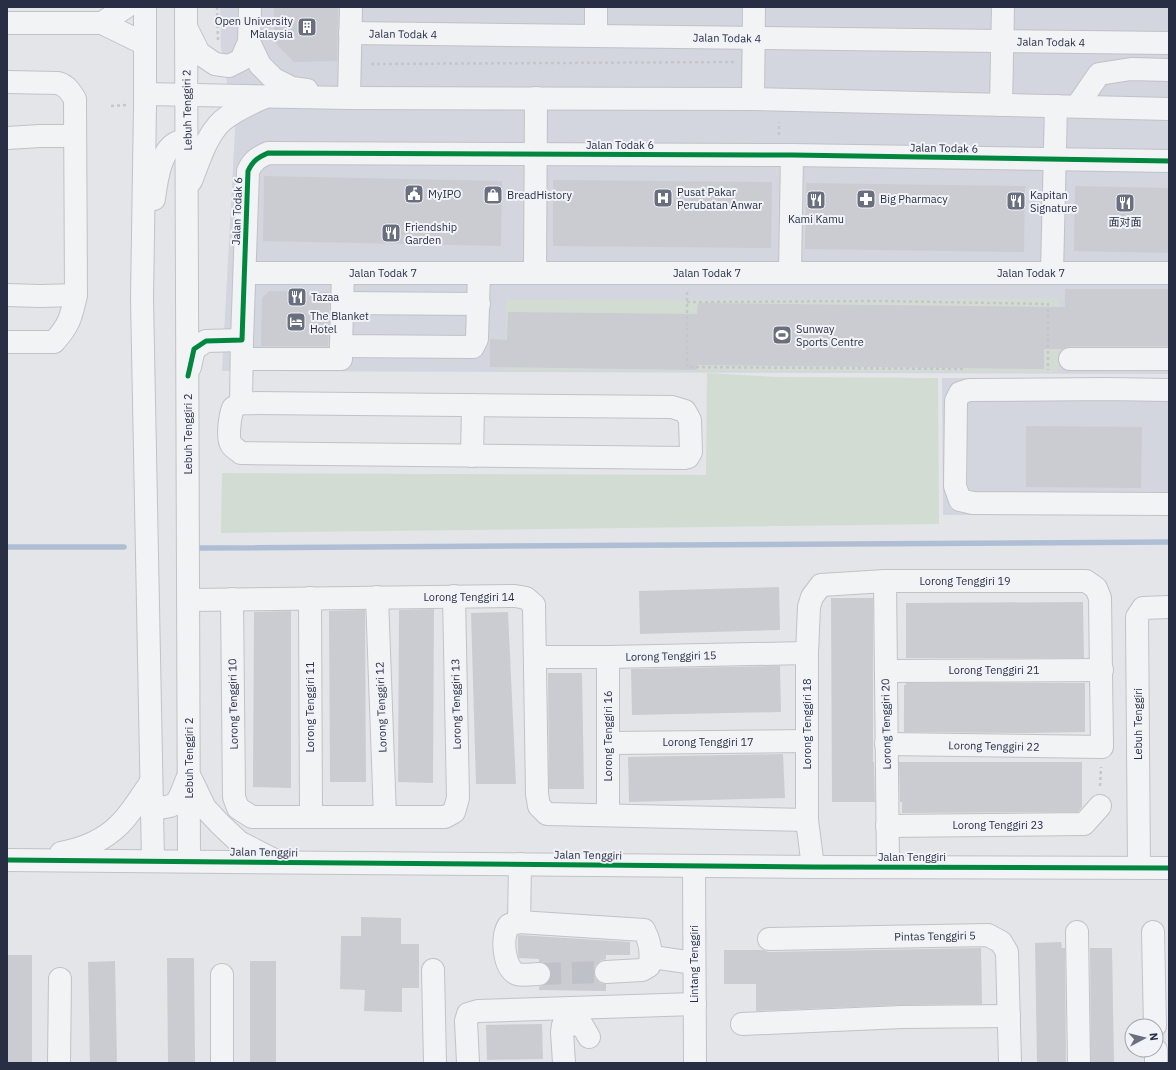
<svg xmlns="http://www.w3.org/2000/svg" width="1176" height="1070" viewBox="0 0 1176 1070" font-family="'IBM Plex Sans','Noto Sans SC',sans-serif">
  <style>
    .built { fill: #d3d6de }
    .green { fill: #d2dcd3 }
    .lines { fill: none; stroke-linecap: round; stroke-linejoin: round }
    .stream { stroke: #b0bed5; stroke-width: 5.5 }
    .building { fill: #caccd1 }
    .minor-tunnel { stroke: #bec1c8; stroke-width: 22; stroke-dasharray: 22 11; stroke-linecap: butt }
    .minor-casing { stroke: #c0c2c7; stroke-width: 24 }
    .path { stroke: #c4c6cb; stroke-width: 2.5; stroke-dasharray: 3 3; stroke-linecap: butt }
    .minor { stroke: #f2f3f5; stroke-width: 22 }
    .cycleway-casing { stroke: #f1f3f8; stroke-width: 8 }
    .cycleway { stroke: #00873e; stroke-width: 5 }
    .labels { text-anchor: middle; stroke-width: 4; stroke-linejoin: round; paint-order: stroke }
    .poi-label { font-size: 11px; fill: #282f44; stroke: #f1f3f8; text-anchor: start }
    .street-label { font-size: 11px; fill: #282f44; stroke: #f1f3f8 }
  </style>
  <rect width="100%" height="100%" fill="#e3e5e9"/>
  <!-- built -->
  <g class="built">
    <path d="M 220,7 L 1169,7 L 1169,374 L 222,371 L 235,130 L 221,47 Z"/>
    <path d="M 942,378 L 1169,378 L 1169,514 L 943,515 Z"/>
  </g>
  <!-- green -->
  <g class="green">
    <path d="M 1059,298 L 1058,372 L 505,370 L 506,300 Z"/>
    <path d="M 707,373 L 776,377 L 938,378 L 939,524 L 221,533 L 222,473 L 706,475 Z"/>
  </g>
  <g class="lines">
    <!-- stream -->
    <g class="stream">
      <path d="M 7,547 L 124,547"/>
      <path d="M 199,548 L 1169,542"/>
    </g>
  </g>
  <!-- building -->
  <g class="building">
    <path d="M 274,7 L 338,7 L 337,61 L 294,62 L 274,42 Z"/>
    <path d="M 264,176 L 502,181 L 501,246 L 263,241 Z"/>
    <path d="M 553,180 L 772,182 L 771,248 L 553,246 Z"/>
    <path d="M 806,183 L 1025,186 L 1024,252 L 805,249 Z"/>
    <path d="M 1075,186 L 1169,188 L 1169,253 L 1074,251 Z"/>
    <path d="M 1065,289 L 1169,289 L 1169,346 L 1070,346 L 1063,349 L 1044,349 L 1044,369 L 697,365 L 697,370 L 490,367 L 490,339 L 507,340 L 508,312 L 697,314 L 698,303 L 1065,307 Z"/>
    <path d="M 269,291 L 330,292 L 328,346 L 261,346 L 262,298 Z"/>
    <path d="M 1026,426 L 1142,427 L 1141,488 L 1026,487 Z"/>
    <path d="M 779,587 L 780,630 L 640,634 L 639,591 Z"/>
    <path d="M 831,598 L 873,598 L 873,762 L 874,762 L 875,802 L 832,802 Z"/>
    <path d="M 1083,602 L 1084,658 L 906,658 L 906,603 Z"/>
    <path d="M 434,609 L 433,783 L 398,782 L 399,610 Z"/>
    <path d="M 365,610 L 366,782 L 330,782 L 329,611 Z"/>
    <path d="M 291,611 L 291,788 L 253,787 L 254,612 Z"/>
    <path d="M 508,612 L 516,784 L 476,784 L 471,613 Z"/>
    <path d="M 780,666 L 781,712 L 632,715 L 631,669 Z"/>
    <path d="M 548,673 L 582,673 L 584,789 L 549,789 Z"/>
    <path d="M 906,683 L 1085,683 L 1085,732 L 1024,733 L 904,732 L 904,685 L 906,685 Z"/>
    <path d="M 783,754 L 785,798 L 629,802 L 628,757 Z"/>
    <path d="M 899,762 L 1082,762 L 1082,807 L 1078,812 L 902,813 L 902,802 L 900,802 Z"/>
    <path d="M 361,917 L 401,918 L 401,944 L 419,944 L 419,988 L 402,988 L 402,1012 L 364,1011 L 365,990 L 340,989 L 341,936 L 361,936 Z"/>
    <path d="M 518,935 L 630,942 L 630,955 L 606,955 L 606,959 L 600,961 L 595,966 L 594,972 L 595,978 L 600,983 L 606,984 L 606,991 L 539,990 L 539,987 L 546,984 L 550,980 L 551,973 L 550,968 L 545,963 L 539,962 L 539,959 L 519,958 L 518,952 Z"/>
    <path d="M 1061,942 L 1062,948 L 1065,948 L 1066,1063 L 1037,1063 L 1035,943 Z"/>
    <path d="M 981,948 L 982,1004 L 901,1005 L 756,1011 L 756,984 L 724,984 L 724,950 L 763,950 L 769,952 Z"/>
    <path d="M 1090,948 L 1112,948 L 1114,1063 L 1091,1063 Z"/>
    <rect x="7" y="955" width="25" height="108"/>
    <path d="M 167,958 L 194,958 L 195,1063 L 168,1063 Z"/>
    <path d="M 115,961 L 117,1063 L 90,1063 L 88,962 Z"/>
    <rect x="250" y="961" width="26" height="102"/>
    <path d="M 542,1024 L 543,1059 L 487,1060 L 486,1025 Z"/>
  </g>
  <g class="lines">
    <!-- minor-tunnel -->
    <path class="minor-tunnel" d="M 539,974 L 606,972"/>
    <!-- minor casing -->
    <g class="minor-casing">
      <g id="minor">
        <path d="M 145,7 L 145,105 L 142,299 L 153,861"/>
        <path d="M 186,7 L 189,861"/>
        <path d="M 250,7 L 249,42 L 260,65 L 274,79 L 292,88 L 307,90"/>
        <path d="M 7,23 L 102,23 L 126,7"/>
        <path d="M 102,23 L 145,44"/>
        <path d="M 187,29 L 199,53 L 215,64 L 229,66 L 241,60 L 249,42"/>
        <path d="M 350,33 L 1169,43"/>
        <path d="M 596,36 L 596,7"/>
        <path d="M 7,82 L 58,83 C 67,86 70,91 75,99 L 76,295 C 71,317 70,324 54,342 L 7,342"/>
        <path d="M 145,94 L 349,98 L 753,99 L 1169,109"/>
        <path d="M 349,98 L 351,7"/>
        <path d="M 753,99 L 754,7"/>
        <path d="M 1001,105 L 1003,7"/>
        <path d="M 1077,106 L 1099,74 L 1131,69 L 1169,70"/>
        <path d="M 7,138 L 40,136 L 75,136"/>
        <path d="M 191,181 C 199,161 206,136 222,121 C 234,111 249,104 263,98"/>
        <path d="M 154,199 C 156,182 160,149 178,142 C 180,141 185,141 187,141"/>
        <path d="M 245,273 L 1169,273"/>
        <path d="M 343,273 L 341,346 L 473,347 L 477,339 L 479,273"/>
        <path d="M 535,273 L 536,98"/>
        <path d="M 790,273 L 792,155"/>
        <path d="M 1052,273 L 1056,106"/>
        <path d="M 7,295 L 40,296 L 76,295"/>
        <path d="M 342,303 L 479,304"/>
        <path d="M 242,359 L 341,359 L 341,346"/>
        <path d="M 1070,359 L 1169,359"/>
        <path d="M 190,367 L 194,349 L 206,341 L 242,340"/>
        <path d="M 1169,390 L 1108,389 L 969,390 L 960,393 L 956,401 L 955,486 L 960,500 L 973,503 L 1169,504"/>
        <path d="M 241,403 L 233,408 C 230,416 227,437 231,444 C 233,448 238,450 241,453 L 684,458 L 688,457 L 691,452 L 690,420 L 685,411 L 672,407 L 241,403 L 242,340 L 248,171 C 253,160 259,157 268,153 L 792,155 L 1169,161"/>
        <path d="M 472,456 L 473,405"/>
        <path d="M 885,581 L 888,867"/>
        <path d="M 377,597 L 385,817"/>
        <path d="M 310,598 L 311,817"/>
        <path d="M 232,599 L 234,797 L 238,808 L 252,817 L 445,817 L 454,812 L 458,798 L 454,596"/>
        <path d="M 188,600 L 515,596 L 526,598 L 534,605 L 537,794 L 539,806 L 547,814 L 807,820"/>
        <path d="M 536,657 L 608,657 L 807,653"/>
        <path d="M 608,657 L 608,814"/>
        <path d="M 886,671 L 1102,670"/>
        <path d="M 609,743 L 807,741"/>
        <path d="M 191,779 L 205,808 L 220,824 L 239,842 L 274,860"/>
        <path d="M 151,808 C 180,808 177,803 187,779"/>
        <path d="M 887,826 L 1084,824 L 1100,806"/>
        <path d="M 61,853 C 82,849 103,841 119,825 C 130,815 142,795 151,782"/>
        <path d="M 7,860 L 813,867 L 1169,868"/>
        <path d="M 694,866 L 695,1063"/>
        <path d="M 813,867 L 807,820 L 807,653 L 809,607 L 812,597 L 821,585 L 885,581 L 1086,581 L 1096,588 L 1100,598 L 1102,747 L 886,744"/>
        <path d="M 1139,868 L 1137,617 L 1143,608 L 1169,607"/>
        <path d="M 519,922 L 520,864"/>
        <path d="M 1077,932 L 1079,1063"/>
        <path d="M 1153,932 L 1155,1026"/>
        <path d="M 769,939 L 988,935 L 1001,942 L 1007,952 L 1010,1063"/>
        <path d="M 652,957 L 694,963"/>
        <path d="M 433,970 L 435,1063"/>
        <path d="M 539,974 C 533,974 523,976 517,974 C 503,968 501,935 509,925 L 519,922 L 644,930 C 650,942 653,953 649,966 L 642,970 L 606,972"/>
        <path d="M 222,975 L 222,1063"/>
        <path d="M 742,1024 L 902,1017 L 1009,1016"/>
        <path d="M 1156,1050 L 1156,1063"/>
        <path d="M 59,1063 L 60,979"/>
        <path d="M 468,1063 L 466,1021 L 468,1014 L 478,1011 L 695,1004"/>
        <path d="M 564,1063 L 562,1032 L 563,1025 L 571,1024 L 582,1025 L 589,1037"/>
      </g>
    </g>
    <!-- path -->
    <g class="path">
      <path d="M 217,7 L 218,40"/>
      <path d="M 371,64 L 734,62"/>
      <path d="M 111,106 L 126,105"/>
      <path d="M 779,135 L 779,122"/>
      <path d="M 687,292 L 687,367 L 963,369"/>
      <path d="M 687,302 L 882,301 L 1048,304 L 1048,370"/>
      <path d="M 1100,786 L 1101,767"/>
    </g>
    <!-- minor -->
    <use href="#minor" class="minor"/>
    <!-- cycleway casing -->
    <g class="cycleway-casing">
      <g id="cycleway">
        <path d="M 188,376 L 194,349 L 206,341 L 242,340 L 248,171 C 253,160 259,157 268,153 L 792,155 L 1169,161"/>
        <path d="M 7,860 L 813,867 L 1169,868"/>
      </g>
    </g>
    <!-- cycleway -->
    <use href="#cycleway" class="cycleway"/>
  </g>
  <!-- icons -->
  <defs>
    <g id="building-square" transform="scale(1)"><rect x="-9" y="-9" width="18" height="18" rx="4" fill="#696f7e" stroke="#f1f3f8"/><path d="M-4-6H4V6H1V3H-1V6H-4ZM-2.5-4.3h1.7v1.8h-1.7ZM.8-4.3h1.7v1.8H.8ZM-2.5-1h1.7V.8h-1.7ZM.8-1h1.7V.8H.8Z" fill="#fff"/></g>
    <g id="civic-square" transform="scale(1)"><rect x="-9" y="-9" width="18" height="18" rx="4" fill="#696f7e" stroke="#f1f3f8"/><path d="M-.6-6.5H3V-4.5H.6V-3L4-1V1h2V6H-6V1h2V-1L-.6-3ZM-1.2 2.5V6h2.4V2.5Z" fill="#fff"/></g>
    <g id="shop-square" transform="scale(1)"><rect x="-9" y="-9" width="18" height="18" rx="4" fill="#696f7e" stroke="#f1f3f8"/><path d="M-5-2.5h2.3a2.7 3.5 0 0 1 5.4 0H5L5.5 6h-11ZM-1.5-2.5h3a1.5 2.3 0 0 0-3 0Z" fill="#fff"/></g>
    <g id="hospital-square" transform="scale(1)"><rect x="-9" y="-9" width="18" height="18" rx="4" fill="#696f7e" stroke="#f1f3f8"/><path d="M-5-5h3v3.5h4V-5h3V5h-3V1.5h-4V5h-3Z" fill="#fff"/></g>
    <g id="pharmacy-square" transform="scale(1)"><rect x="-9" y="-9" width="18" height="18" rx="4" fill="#696f7e" stroke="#f1f3f8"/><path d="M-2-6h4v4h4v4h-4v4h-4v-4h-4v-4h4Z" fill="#fff"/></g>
    <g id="restaurant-square" transform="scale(1)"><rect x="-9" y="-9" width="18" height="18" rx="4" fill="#696f7e" stroke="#f1f3f8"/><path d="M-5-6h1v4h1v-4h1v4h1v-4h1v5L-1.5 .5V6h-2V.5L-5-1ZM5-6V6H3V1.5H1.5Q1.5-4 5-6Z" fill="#fff"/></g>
    <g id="hotel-square" transform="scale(1)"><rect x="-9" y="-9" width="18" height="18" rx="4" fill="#696f7e" stroke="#f1f3f8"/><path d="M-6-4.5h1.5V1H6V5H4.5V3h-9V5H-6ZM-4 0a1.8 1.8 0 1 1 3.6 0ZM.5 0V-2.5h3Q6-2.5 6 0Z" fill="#fff"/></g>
    <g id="stadium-square" transform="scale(1)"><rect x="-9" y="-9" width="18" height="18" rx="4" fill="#696f7e" stroke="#f1f3f8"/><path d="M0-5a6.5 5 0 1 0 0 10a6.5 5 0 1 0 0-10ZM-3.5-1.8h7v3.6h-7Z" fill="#fff"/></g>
  </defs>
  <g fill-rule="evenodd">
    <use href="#building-square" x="307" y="27"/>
    <use href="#civic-square" x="414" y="194"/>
    <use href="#shop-square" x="493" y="195"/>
    <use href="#hospital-square" x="663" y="198"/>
    <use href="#pharmacy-square" x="866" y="199"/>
    <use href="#restaurant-square" x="816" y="200"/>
    <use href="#restaurant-square" x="1016" y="201"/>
    <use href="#restaurant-square" x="1125" y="203"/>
    <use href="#restaurant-square" x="391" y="233"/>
    <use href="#restaurant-square" x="297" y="297"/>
    <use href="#hotel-square" x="296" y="322"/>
    <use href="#stadium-square" x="782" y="335"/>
  </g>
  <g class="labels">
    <!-- poi labels -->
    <g class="poi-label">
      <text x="293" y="25" text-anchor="end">Open University<tspan x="293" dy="13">Malaysia</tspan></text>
      <text x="677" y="196">Pusat Pakar<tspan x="677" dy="13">Perubatan Anwar</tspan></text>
      <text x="428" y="198">MyIPO</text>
      <text x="507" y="199">BreadHistory</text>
      <text x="1030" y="199">Kapitan<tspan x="1030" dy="13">Signature</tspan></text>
      <text x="880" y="203">Big Pharmacy</text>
      <text x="816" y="223" text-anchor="middle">Kami Kamu</text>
      <text x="1125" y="226" text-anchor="middle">面对面</text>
      <text x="405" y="231">Friendship<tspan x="405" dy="13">Garden</tspan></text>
      <text x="311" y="301">Tazaa</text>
      <text x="310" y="320">The Blanket<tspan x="310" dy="13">Hotel</tspan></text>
      <text x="796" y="333">Sunway<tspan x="796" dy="13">Sports Centre</tspan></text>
    </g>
    <!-- street labels -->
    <g class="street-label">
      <text transform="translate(403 34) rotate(1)" y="4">Jalan Todak 4</text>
      <text transform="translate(727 38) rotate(1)" y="4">Jalan Todak 4</text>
      <text transform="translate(1051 42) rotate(1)" y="4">Jalan Todak 4</text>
      <text transform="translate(187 110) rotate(-91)" y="4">Lebuh Tenggiri 2</text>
      <text x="620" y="149">Jalan Todak 6</text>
      <text transform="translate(944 148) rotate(1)" y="4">Jalan Todak 6</text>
      <text transform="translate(237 211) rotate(-88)" y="4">Jalan Todak 6</text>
      <text x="383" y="277">Jalan Todak 7</text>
      <text x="707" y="277">Jalan Todak 7</text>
      <text x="1031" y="277">Jalan Todak 7</text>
      <text transform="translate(188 434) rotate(-90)" y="4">Lebuh Tenggiri 2</text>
      <text x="965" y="585">Lorong Tenggiri 19</text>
      <text x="469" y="601">Lorong Tenggiri 14</text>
      <text transform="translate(671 656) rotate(-1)" y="4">Lorong Tenggiri 15</text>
      <text x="994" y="674">Lorong Tenggiri 21</text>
      <text transform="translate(233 704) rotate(-91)" y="4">Lorong Tenggiri 10</text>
      <text transform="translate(456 704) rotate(-91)" y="4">Lorong Tenggiri 13</text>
      <text transform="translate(310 707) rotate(-90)" y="4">Lorong Tenggiri 11</text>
      <text transform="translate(381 707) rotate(-92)" y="4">Lorong Tenggiri 12</text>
      <text transform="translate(807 724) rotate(-90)" y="4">Lorong Tenggiri 18</text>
      <text transform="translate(886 724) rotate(-91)" y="4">Lorong Tenggiri 20</text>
      <text transform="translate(1138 724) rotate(-90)" y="4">Lebuh Tenggiri</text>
      <text transform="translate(608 736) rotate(-90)" y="4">Lorong Tenggiri 16</text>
      <text x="708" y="746">Lorong Tenggiri 17</text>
      <text transform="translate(994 746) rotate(1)" y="4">Lorong Tenggiri 22</text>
      <text transform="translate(189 758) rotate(-90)" y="4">Lebuh Tenggiri 2</text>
      <text x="998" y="829">Lorong Tenggiri 23</text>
      <text transform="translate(264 852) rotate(1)" y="4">Jalan Tenggiri</text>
      <text transform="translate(588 855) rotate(1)" y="4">Jalan Tenggiri</text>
      <text x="912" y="861">Jalan Tenggiri</text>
      <text transform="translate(935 936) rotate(-1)" y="4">Pintas Tenggiri 5</text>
      <text transform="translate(694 964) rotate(-90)" y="4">Lintang Tenggiri</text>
    </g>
  </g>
  <!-- border -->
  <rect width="1176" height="1070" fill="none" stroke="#282f44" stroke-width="16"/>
  <!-- north arrow -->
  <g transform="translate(1144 1038) rotate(83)"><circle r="19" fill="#f1f3f8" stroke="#a1a5b0"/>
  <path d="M0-3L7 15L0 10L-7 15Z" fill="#696f7e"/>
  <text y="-6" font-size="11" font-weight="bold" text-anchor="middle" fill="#282f44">N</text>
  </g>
</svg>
